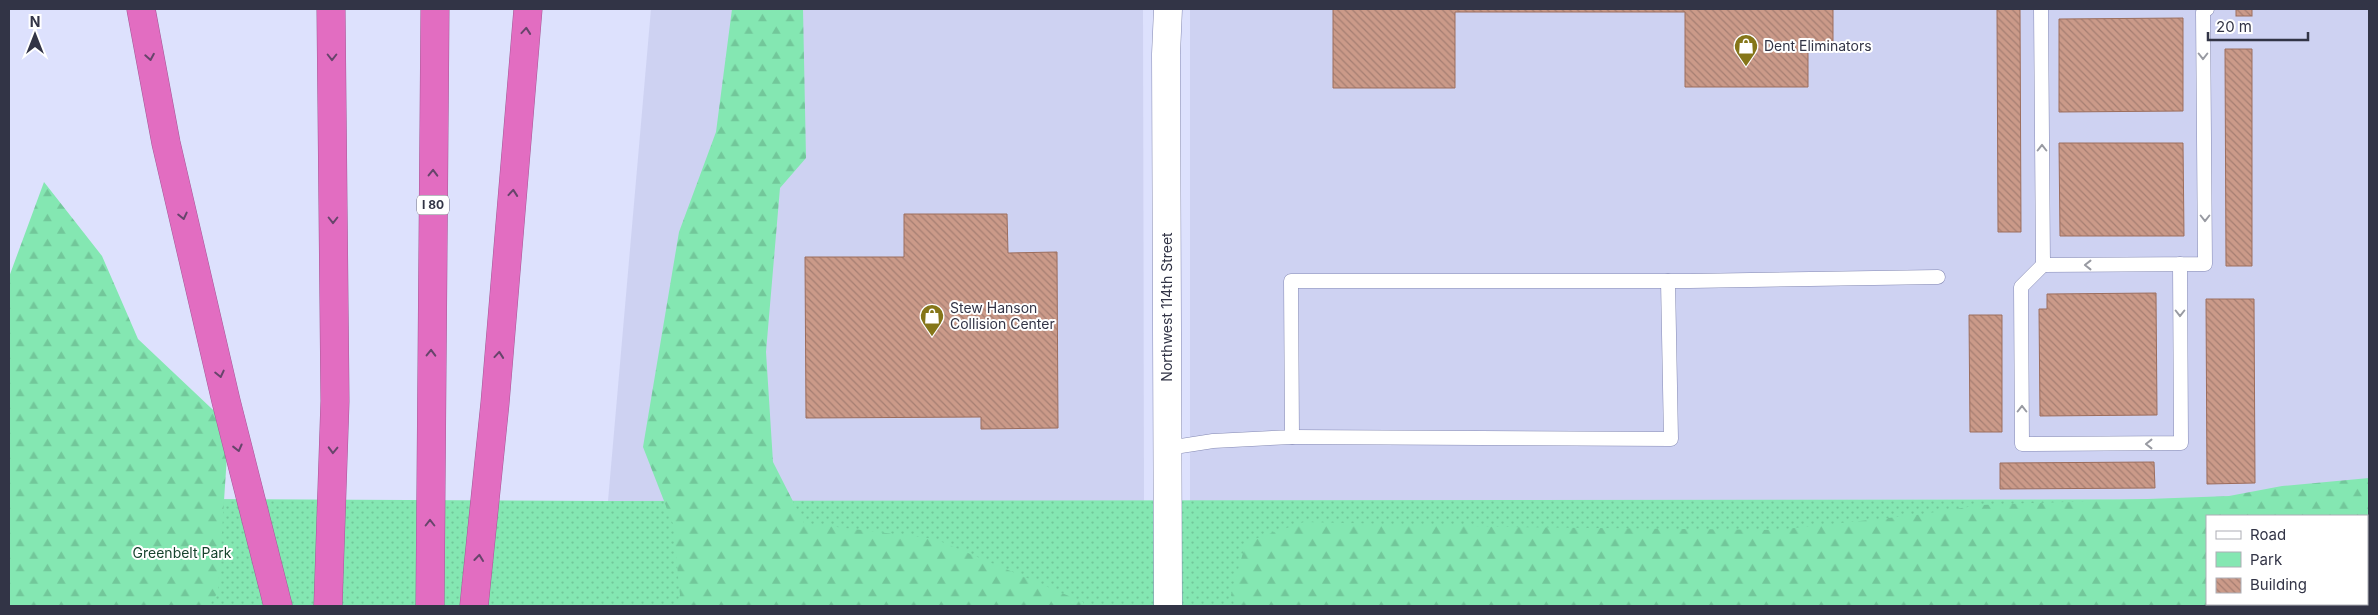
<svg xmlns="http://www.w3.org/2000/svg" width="2378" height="615" viewBox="0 0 2378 615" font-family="Inter,sans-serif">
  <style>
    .built { fill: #ced2f2 }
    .green { fill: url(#green-dots); fill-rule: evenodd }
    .forest { fill: url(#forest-firs); fill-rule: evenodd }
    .building { fill: url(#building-back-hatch); stroke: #9c6e5e }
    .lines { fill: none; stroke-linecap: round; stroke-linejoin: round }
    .service-casing { stroke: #8489b3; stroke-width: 15 }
    .tertiary-casing { stroke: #8489b3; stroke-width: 29 }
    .motorway-casing { stroke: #a45996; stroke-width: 29 }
    .service { stroke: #fff; stroke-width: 14 }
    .tertiary { stroke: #fff; stroke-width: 28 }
    .motorway { stroke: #e26dc1; stroke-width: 28 }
    .oneway { stroke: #67456b }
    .oneway2 { stroke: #989aa2 }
    .labels { text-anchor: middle; stroke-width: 4; stroke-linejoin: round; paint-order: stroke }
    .shield { fill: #fff; stroke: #70717e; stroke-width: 1 }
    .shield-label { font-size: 12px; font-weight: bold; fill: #323446 }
    .poi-label { font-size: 14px; fill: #323446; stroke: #fff; text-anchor: start }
    .street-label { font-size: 14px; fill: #323446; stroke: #fff }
    .park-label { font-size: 14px; fill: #16432d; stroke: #fff }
  </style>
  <defs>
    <pattern id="green-dots" width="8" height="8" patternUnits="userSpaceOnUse" patternTransform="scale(1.25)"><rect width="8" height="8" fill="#84e7b2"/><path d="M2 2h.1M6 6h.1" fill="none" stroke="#72c79a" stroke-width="1.8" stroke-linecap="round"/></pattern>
    <pattern id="forest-firs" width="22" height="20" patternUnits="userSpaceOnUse" patternTransform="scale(1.25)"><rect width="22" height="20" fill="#84e7b2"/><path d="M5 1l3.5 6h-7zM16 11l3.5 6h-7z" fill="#72c79a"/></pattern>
    <pattern id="building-back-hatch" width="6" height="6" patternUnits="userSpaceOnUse" patternTransform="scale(1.25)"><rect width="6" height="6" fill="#cb9a89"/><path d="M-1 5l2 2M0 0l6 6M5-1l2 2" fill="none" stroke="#a57e72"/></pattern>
  </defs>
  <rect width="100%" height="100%" fill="#dde1fd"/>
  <!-- built -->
  <g class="built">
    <path d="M 651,9 L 1143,9 L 1144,501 L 608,501 Z"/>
    <path d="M 1190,9 L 2369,9 L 2369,499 L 1190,501 Z"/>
  </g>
  <!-- green -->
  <path class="green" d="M 9,498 L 608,501 L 2369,499 L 2369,606 L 9,606 ZM 2207,516 L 2367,516 L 2367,604 L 2207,604 Z"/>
  <!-- forest -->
  <g class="forest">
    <path d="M 732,9 L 803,9 L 806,158 L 780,188 L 766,352 L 773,462 L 804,523 L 935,539 L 1083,602 L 1083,606 L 676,606 L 680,595 L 673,524 L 643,447 L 679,232 L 716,132 Z"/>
    <path d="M 44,182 L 102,256 L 138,339 L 229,425 L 218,592 L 209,606 L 9,606 L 9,277 Z"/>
    <path d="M 2369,478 L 2369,606 L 1235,606 L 1231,595 L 1246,542 L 1304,522 L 1506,527 L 1775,530 L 1916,515 L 1981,505 L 2229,496 L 2282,486 ZM 2207,516 L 2367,516 L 2367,604 L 2207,604 Z"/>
  </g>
  <!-- building -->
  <g class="building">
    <path d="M 1333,9 L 1833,9 L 1833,47 L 1808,47 L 1808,87 L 1685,87 L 1685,12 L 1455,12 L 1455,88 L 1333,88 Z"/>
    <path d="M 1997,9 L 2020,9 L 2021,232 L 1998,232 Z"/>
    <rect x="2236" y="9" width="16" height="7"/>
    <path d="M 2183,18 L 2183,111 L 2059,112 L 2059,19 Z"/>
    <path d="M 2225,49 L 2252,49 L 2252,266 L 2226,266 Z"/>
    <path d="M 2059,143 L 2183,143 L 2184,236 L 2060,236 Z"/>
    <path d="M 904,214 L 1007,214 L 1008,253 L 1057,252 L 1058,428 L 981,429 L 981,417 L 806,418 L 805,257 L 904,257 Z"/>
    <path d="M 2156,293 L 2157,415 L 2040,416 L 2039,309 L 2047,309 L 2047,294 Z"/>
    <path d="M 2206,299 L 2254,299 L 2255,483 L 2207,484 Z"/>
    <path d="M 1969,315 L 2002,315 L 2002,432 L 1970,432 Z"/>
    <path d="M 2154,462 L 2155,488 L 2000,489 L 2000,463 Z"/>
  </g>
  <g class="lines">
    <!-- service casing -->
    <g class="service-casing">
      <g id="service">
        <path d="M 2041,9 L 2043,265 L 2205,264 L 2203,12 L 2207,9"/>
        <path d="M 2043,265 L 2021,287 L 2022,444 L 2181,443 L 2180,264"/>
        <path d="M 1292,437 L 1671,439 L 1668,281"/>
        <path d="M 1168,448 L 1213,441 L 1292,437 L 1291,281 L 1690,281 L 1938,277"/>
      </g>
    </g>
    <!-- tertiary casing -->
    <g class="tertiary-casing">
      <path id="tertiary" d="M 1168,606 L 1166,54 L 1168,9"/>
    </g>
    <!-- motorway casing -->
    <g class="motorway-casing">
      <g id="motorway">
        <path d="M 141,9 L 166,143 L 226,401 L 278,606"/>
        <path d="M 328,606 L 335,401 L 331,9"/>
        <path d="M 430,606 L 435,9"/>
        <path d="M 474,606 L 495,403 L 528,9"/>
      </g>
    </g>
    <!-- service -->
    <use href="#service" class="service"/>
    <!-- tertiary -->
    <use href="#tertiary" class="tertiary"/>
    <!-- motorway -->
    <use href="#motorway" class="motorway"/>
  </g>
  <!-- one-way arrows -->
  <defs><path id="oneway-chevron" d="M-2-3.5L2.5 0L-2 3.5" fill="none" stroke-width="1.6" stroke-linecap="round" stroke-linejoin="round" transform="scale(1.25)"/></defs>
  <g class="oneway">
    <use href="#oneway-chevron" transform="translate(526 31) rotate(-85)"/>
    <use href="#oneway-chevron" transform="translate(150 57) rotate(80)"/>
    <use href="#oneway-chevron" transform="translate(332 57) rotate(90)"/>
    <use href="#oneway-chevron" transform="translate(433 173) rotate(-89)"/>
    <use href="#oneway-chevron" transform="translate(513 193) rotate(-85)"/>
    <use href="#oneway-chevron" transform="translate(183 216) rotate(77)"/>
    <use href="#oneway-chevron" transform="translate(333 220) rotate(90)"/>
    <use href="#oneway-chevron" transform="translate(431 353) rotate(-89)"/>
    <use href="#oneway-chevron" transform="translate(499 355) rotate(-85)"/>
    <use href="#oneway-chevron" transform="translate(220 374) rotate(77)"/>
    <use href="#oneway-chevron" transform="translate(238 448) rotate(76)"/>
    <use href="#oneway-chevron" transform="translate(333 450) rotate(92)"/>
    <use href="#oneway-chevron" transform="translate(430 523) rotate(-90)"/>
    <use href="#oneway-chevron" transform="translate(479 558) rotate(-84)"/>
  </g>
  <g class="oneway2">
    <use href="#oneway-chevron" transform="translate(2203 56) rotate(90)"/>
    <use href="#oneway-chevron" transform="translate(2042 148) rotate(-90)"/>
    <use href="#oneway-chevron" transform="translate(2205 218) rotate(90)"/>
    <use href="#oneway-chevron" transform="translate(2088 265) rotate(180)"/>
    <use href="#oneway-chevron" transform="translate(2180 313) rotate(90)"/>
    <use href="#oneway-chevron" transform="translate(2022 409) rotate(-90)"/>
    <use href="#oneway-chevron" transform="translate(2149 444) rotate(180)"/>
  </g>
  <!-- icons -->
  <defs>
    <g id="shop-pin" transform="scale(1.25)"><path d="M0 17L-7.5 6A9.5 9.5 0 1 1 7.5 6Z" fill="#857619" stroke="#fff"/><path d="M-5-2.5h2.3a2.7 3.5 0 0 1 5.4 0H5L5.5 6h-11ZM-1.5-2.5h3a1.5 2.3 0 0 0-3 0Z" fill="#fff"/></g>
  </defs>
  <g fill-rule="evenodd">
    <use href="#shop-pin" x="1746" y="46"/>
    <use href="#shop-pin" x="932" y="316"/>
  </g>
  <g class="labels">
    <!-- shield labels -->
    <rect class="shield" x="417" y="195.5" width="32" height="19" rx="4"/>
    <g class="shield-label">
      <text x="433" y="209">I 80</text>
    </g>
    <!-- poi labels -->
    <g class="poi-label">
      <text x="1764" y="51">Dent Eliminators</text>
      <text x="950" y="313">Stew Hanson<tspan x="950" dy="16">Collision Center</tspan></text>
    </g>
    <!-- street labels -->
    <g class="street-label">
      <text transform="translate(1167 307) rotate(-90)" y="5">Northwest 114th Street</text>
    </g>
    <!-- park labels -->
    <g class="park-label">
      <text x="182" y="558">Greenbelt Park</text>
    </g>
  </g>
  <!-- border -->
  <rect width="2378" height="615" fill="none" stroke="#323446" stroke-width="20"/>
  <!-- legend -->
  <rect x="2206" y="515" width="162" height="90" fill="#ffffff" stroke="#adaeb5"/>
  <rect x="2216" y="531" width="25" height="8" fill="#ffffff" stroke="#adaeb5"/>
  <text x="2250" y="540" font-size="15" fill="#323446">Road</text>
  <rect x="2216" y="552" width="25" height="15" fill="#84e7b2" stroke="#adaeb5"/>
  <text x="2250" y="565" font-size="15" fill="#323446">Park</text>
  <rect x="2216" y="578" width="25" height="15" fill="url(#building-back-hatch)" stroke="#adaeb5"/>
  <text x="2250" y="590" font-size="15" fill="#323446">Building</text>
  <!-- north arrow -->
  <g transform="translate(35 35)" stroke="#ffffff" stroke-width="4" paint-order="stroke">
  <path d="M0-4L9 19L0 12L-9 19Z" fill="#323446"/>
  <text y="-8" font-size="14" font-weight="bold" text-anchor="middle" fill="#323446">N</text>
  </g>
  <!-- scale -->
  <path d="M2208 32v8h100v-8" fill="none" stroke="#323446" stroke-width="2.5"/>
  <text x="2216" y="32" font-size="15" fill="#323446" stroke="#ffffff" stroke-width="4" paint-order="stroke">20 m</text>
</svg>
